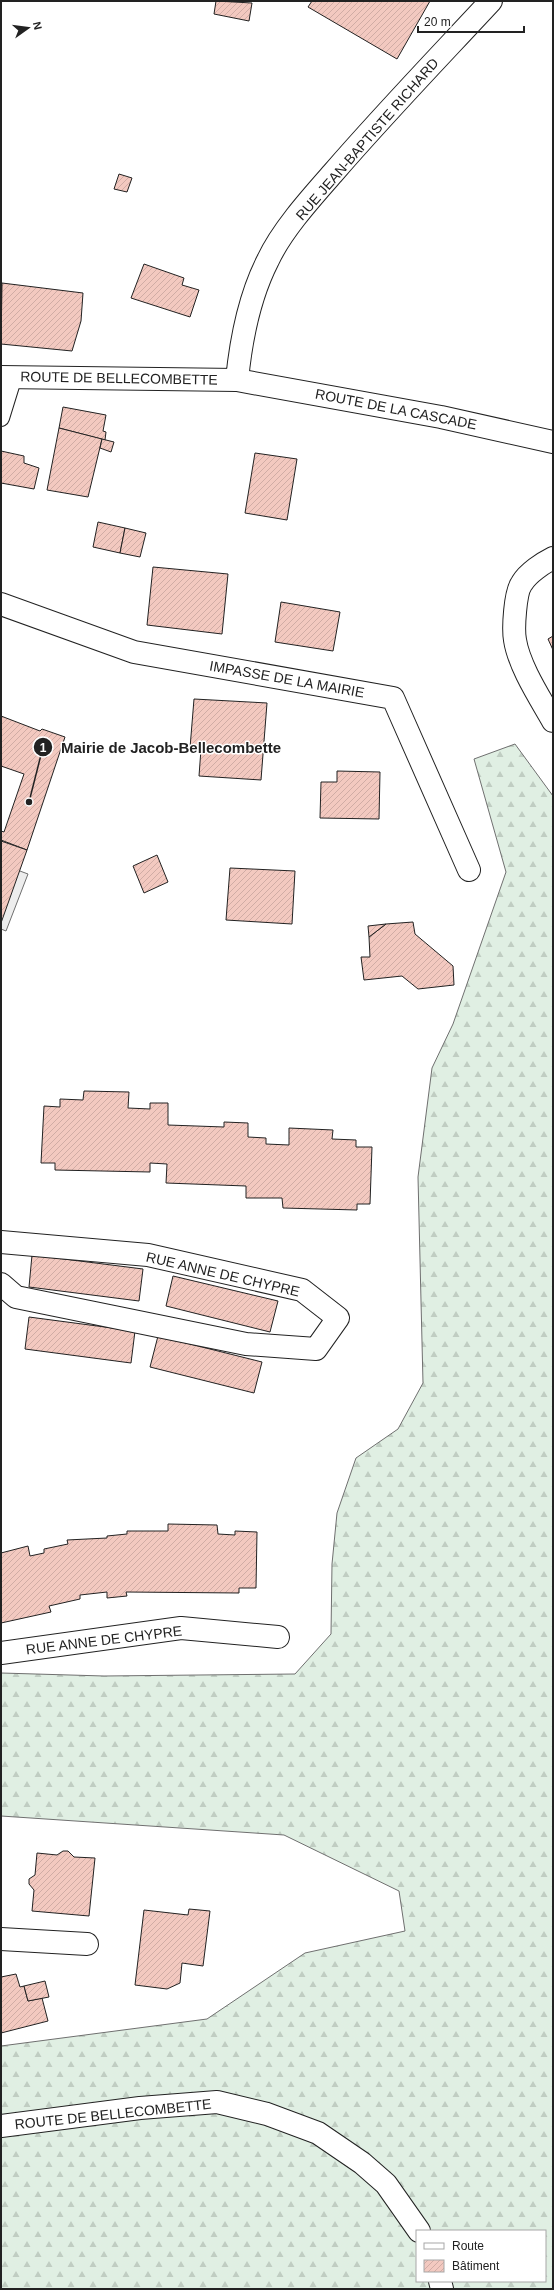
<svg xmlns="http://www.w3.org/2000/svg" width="554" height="2290" viewBox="0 0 554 2290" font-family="Helvetica,sans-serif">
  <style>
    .forest { fill: url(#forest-firs); stroke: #6f6f6f; fill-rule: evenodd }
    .parking { fill: #ededed; stroke: #6f6f6f }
    .building { fill: url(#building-hatch); stroke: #222 }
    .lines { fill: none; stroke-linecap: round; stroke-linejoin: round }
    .lane-casing { stroke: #222; stroke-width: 18 }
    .street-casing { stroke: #222; stroke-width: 24 }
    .secondary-casing { stroke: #222; stroke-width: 24 }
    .lane { stroke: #fff; stroke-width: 16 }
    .street { stroke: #fff; stroke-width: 22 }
    .secondary { stroke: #fff; stroke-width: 22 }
    .labels { text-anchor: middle; stroke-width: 3; stroke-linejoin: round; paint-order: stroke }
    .street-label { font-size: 14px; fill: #222; stroke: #fff }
    .leader { fill: none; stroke: #222; stroke-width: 1.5 }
    .callout-dot { fill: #222; stroke: #fff; stroke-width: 1.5 }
    .mark-label { font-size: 12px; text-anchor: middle; font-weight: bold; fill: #fff }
    .callout-label { font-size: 15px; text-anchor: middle; font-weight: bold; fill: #222; stroke: #fff; stroke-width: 3; stroke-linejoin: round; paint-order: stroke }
  </style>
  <defs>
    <pattern id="forest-firs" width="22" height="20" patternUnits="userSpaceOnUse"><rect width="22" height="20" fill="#e0efe3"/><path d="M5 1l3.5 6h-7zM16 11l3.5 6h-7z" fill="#c0cdc2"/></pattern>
    <pattern id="building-hatch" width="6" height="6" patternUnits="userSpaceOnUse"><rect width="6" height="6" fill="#f3c9c0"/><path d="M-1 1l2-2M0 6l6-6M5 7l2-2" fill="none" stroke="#d0aca5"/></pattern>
  </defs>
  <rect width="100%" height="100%" fill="#fff"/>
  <!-- forest -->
  <path class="forest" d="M 515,744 L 553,796 L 553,2289 L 1,2289 L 1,2046 L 207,2019 L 305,1953 L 405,1931 L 399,1891 L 284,1835 L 1,1816 L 1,1673 L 104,1676 L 295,1674 L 331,1634 L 332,1564 L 337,1513 L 356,1458 L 398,1429 L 423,1383 L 418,1177 L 432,1068 L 453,1024 L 506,872 L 474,759 ZM 417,2231 L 545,2231 L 545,2281 L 417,2281 Z"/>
  <!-- parking -->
  <path class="parking" d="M 1,864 L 28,874 L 6,931 L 1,929 Z"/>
  <!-- building -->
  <g class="building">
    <path d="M 216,1 L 252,3 L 249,21 L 214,14 Z"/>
    <path d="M 312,1 L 430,1 L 397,59 L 308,7 Z"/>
    <path d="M 119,174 L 132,178 L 127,192 L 114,189 Z"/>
    <path d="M 144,264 L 184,278 L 182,285 L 199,290 L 190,317 L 131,298 Z"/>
    <path d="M 2,283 L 83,293 L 81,321 L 72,351 L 1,344 Z"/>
    <path d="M 63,407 L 106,415 L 103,431 L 106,432 L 105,440 L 59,428 Z"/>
    <path d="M 59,428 L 102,439 L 88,497 L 47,490 Z"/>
    <path d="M 102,439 L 114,442 L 111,452 L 100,448 Z"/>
    <path d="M 1,451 L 24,456 L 24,463 L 39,468 L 34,489 L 1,483 Z"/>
    <path d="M 255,453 L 297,459 L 287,520 L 245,513 Z"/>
    <path d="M 98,522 L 125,528 L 120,553 L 93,547 Z"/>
    <path d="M 125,528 L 146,533 L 140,557 L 120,553 Z"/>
    <path d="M 153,567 L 228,574 L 222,634 L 147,625 Z"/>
    <path d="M 281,602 L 340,612 L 333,651 L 275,642 Z"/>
    <path d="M 553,636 L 553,650 L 548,639 Z"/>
    <path d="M 194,699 L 267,703 L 261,780 L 199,776 L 201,749 L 190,748 Z"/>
    <path d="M 1,716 L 40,731 L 42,729 L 65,737 L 27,850 L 1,840 L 1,831 L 4,832 L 24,774 L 1,766 Z"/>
    <path d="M 337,771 L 380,772 L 379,819 L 320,818 L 321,782 L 337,782 Z"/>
    <path d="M 1,841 L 27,850 L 1,923 Z"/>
    <path d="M 157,855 L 168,882 L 144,893 L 133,866 Z"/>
    <path d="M 230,868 L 295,871 L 292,924 L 226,920 Z"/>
    <path d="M 413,922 L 415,934 L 453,966 L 454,985 L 418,989 L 402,976 L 364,980 L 361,957 L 370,957 L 369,937 L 386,924 Z"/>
    <path d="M 386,924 L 369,937 L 368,926 Z"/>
    <path d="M 84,1091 L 129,1092 L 128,1108 L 150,1109 L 150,1103 L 168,1103 L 168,1125 L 224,1127 L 224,1122 L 248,1123 L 248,1137 L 266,1138 L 266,1144 L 289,1145 L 289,1128 L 333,1130 L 332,1139 L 356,1140 L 356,1147 L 372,1147 L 370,1204 L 357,1204 L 357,1210 L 283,1208 L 282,1198 L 246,1198 L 246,1186 L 166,1183 L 167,1164 L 150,1163 L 150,1172 L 55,1170 L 55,1163 L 41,1163 L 44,1106 L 60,1107 L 60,1099 L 83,1100 Z"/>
    <path d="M 32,1255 L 143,1269 L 139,1301 L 29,1287 Z"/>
    <path d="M 173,1276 L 278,1301 L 270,1332 L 166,1306 Z"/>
    <path d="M 29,1317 L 135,1331 L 131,1363 L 25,1349 Z"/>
    <path d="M 158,1336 L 262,1362 L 254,1393 L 150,1367 Z"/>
    <path d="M 168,1524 L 217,1525 L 218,1534 L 235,1535 L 235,1531 L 257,1532 L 256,1588 L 239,1588 L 239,1593 L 126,1592 L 127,1596 L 107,1598 L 107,1592 L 80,1595 L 80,1599 L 49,1606 L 51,1612 L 1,1623 L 1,1553 L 28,1546 L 30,1556 L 44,1553 L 44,1549 L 68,1544 L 67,1540 L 107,1538 L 107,1536 L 127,1534 L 127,1531 L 168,1531 Z"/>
    <path d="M 63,1851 L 68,1851 L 74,1857 L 95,1858 L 89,1916 L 32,1911 L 34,1890 L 29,1884 L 29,1879 L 35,1875 L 37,1853 L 57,1855 Z"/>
    <path d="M 189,1909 L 210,1911 L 203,1966 L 182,1963 L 180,1983 L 167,1989 L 135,1985 L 144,1910 L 188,1915 Z"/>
    <path d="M 16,1974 L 20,1987 L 24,1986 L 28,2001 L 42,1998 L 48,2021 L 1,2033 L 1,1977 Z"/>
    <path d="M 45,1981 L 49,1997 L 28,2001 L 24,1986 Z"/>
  </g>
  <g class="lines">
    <!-- lane casing -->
    <g class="lane-casing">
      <path id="lane" d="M 1,418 L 14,376"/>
    </g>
    <!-- street casing -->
    <g class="street-casing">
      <g id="street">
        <path d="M 237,380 L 441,417 L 553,442"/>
        <path d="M 553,558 C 543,563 528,573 522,583 C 515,592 513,629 515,640 C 519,666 540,698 553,721"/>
        <path d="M 1,604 L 134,652 L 393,698 L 469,870"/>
        <path d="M 1,1242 L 148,1255 L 302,1290 L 338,1318 L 316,1349 L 246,1344 L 16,1297 L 1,1284"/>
        <path d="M 1,1653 L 181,1628 L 278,1637"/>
        <path d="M 1,1939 L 87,1944"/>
      </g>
    </g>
    <!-- secondary casing -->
    <g class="secondary-casing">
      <g id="secondary">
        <path d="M 1,377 L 237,380 C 241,339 249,297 268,260 C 282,230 311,198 333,173 C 384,114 438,58 491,1"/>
        <path d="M 1,2126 L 140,2108 L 217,2102 L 267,2114 L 318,2133 L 362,2163 L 386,2184 L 419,2231"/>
        <path d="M 440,2281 L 442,2289"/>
      </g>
    </g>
    <!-- lane -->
    <use href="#lane" class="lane"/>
    <!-- street -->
    <use href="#street" class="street"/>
    <!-- secondary -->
    <use href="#secondary" class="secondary"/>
  </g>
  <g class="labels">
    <!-- street labels -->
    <g class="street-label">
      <text transform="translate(367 139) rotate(-49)" y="5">RUE JEAN-BAPTISTE RICHARD</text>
      <text transform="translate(119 378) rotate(1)" y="5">ROUTE DE BELLECOMBETTE</text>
      <text transform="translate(396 409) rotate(11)" y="5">ROUTE DE LA CASCADE</text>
      <text transform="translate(287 679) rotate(10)" y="5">IMPASSE DE LA MAIRIE</text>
      <text transform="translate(223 1274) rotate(13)" y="5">RUE ANNE DE CHYPRE</text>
      <text transform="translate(104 1640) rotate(-7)" y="5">RUE ANNE DE CHYPRE</text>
      <text transform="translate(113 2114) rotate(-6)" y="5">ROUTE DE BELLECOMBETTE</text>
    </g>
  </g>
  <!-- callouts -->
  <path class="leader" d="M29 802L43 747"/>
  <g class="callout-dot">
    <circle cx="29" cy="802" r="4"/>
    <circle cx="43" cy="747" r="10"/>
  </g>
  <g class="mark-label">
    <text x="43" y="752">1</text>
  </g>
  <g class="callout-label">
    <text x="171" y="753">Mairie de Jacob-Bellecombette</text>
  </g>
  <!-- border -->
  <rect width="554" height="2290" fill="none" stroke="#222222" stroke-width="4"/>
  <!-- legend -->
  <rect x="416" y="2230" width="130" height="52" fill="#ffffff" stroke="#a7a7a7"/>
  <rect x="424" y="2243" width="20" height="6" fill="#ffffff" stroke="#a7a7a7"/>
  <text x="452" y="2250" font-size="12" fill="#222222">Route</text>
  <rect x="424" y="2260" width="20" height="12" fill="url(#building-hatch)" stroke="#a7a7a7"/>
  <text x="452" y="2270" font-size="12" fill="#222222">Bâtiment</text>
  <!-- north arrow -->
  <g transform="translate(28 28) rotate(76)" stroke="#ffffff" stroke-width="3" paint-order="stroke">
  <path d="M0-3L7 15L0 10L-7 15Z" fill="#222222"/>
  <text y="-6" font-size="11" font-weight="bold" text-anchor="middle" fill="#222222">N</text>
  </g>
  <!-- scale -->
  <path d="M418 26v6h106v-6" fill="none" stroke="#222222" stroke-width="2"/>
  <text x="424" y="26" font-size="12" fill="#222222" stroke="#ffffff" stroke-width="3" paint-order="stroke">20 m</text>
</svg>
